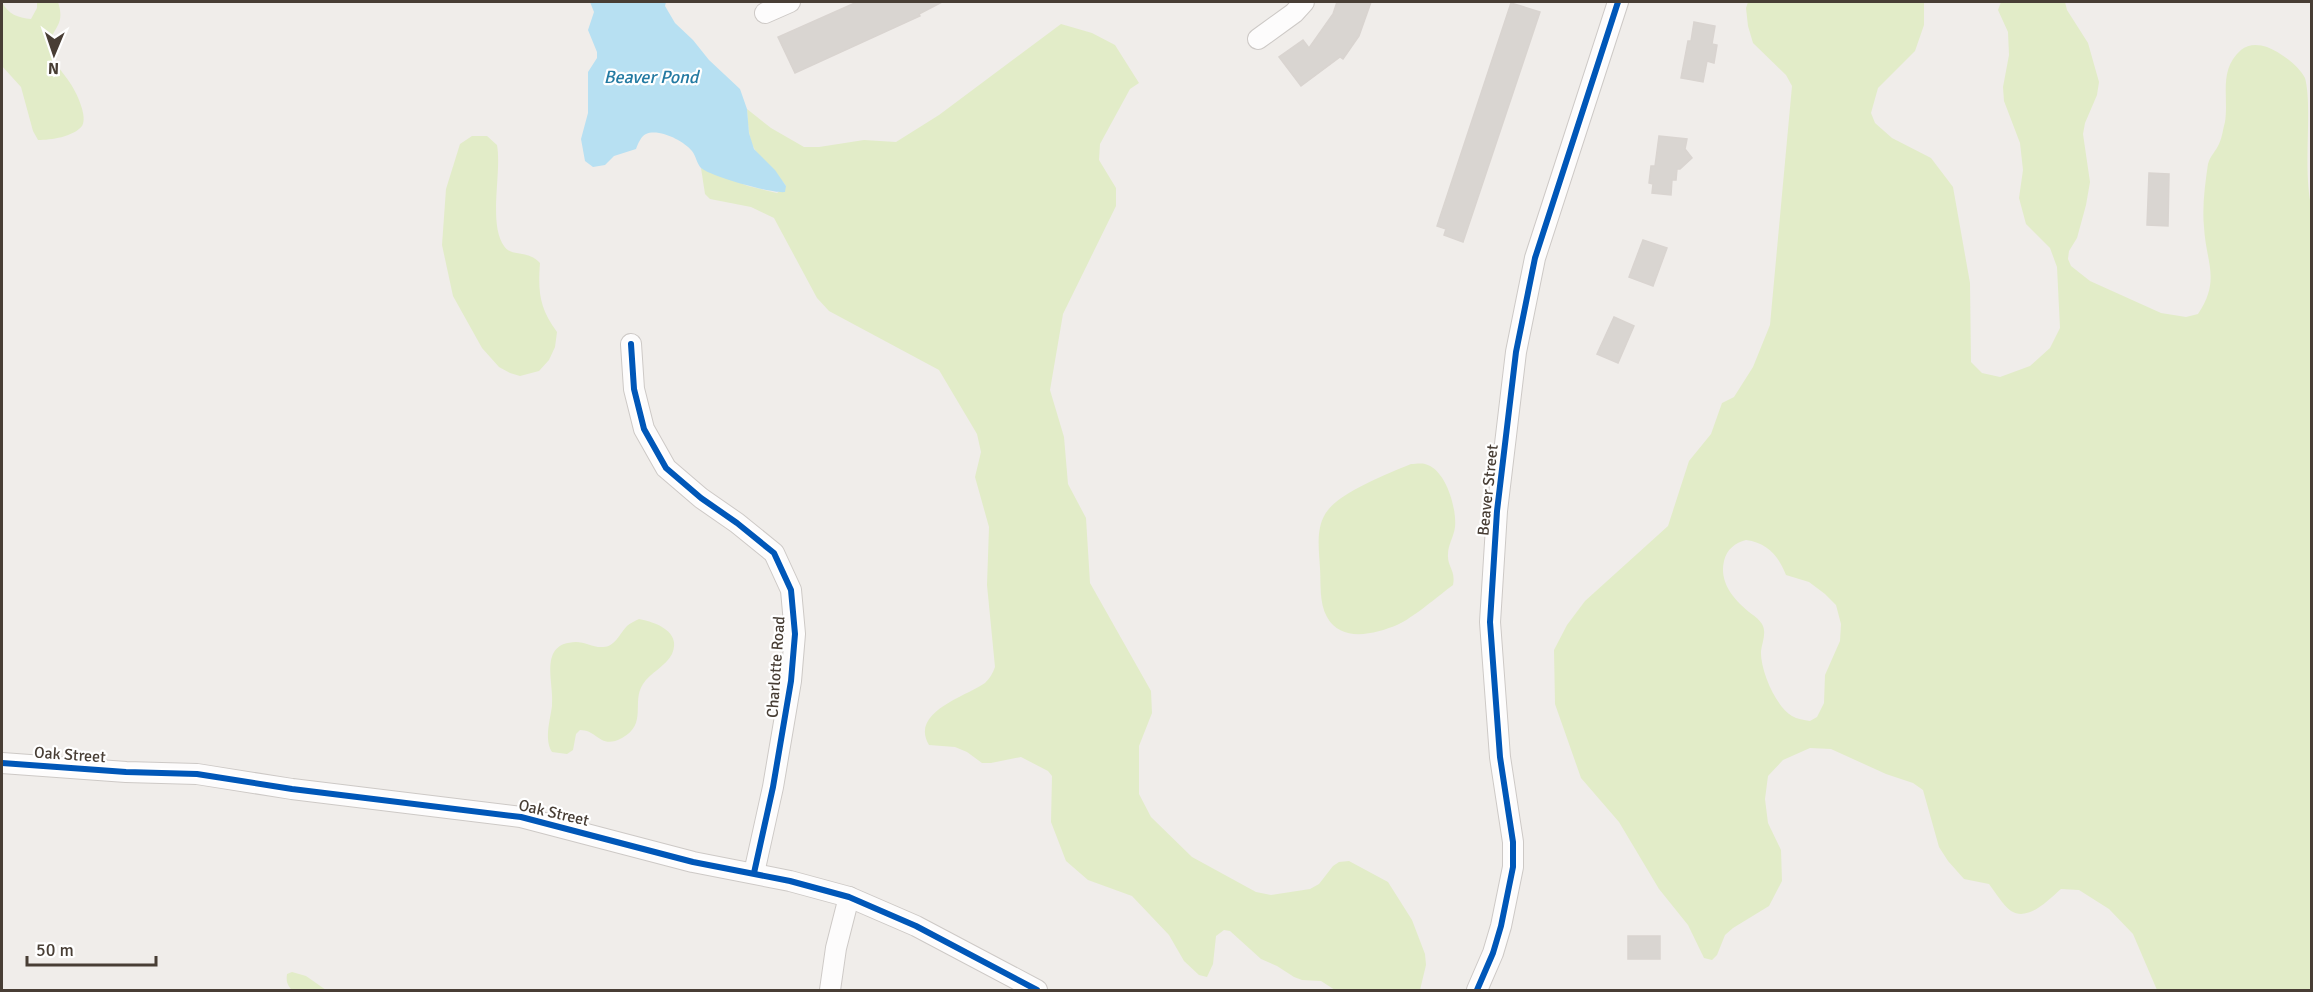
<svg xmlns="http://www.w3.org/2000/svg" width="2313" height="992" viewBox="0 0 2313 992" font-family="Signika,sans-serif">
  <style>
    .green { fill: #e2ecc8; fill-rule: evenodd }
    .water { fill: #b7e0f2 }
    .building { fill: #d9d5d1; stroke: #d9d4d0; stroke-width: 1.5 }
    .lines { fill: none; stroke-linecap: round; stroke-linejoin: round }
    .minor-casing { stroke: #cdc9c6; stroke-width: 22 }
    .minor { stroke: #fdfcfc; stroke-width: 20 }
    .cycleway-casing { stroke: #fff; stroke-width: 10 }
    .cycleway { stroke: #0057b8; stroke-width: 6 }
    .labels { text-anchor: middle; stroke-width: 4.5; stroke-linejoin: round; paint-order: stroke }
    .street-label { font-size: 16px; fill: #483e35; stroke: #fff }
    .water-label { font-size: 18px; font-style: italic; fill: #237aa2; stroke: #fff }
  </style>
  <rect width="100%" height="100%" fill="#f0edea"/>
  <!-- green -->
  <g class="green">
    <path d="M 2,2 C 8,14 18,18 31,19 L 37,8 L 37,2 L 58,2 C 67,29 48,27 51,50 C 53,64 65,74 72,86 C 77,94 88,117 82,126 C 73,137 51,140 38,140 L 33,131 L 21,87 L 2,66 Z"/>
    <path d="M 1748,2 L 1924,2 L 1924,25 L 1915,51 L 1878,88 L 1871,113 L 1875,123 L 1892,138 L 1931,158 L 1953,187 L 1970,283 L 1971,362 L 1982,373 L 2000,377 L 2030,366 L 2050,348 L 2060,328 L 2057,267 L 2050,248 L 2026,224 L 2019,198 L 2023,170 L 2020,143 L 2004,101 L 2003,87 L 2009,55 L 2008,32 L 1998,10 L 2001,2 L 2065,2 L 2067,10 L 2088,43 L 2099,82 L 2097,95 L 2085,123 L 2083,134 L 2090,182 L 2086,205 L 2077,238 L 2069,251 L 2068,259 L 2071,266 L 2090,281 L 2161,313 L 2186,317 L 2198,314 C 2221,280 2206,263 2204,227 C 2202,207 2205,184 2208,164 C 2210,156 2216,151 2219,144 C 2222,138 2223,129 2225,122 C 2229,97 2218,70 2241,50 C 2248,44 2258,44 2267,47 C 2280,52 2298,65 2305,78 C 2313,107 2302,172 2312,209 L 2311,990 L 2157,990 L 2133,934 L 2109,909 L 2079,890 L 2061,889 C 2049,899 2029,922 2011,911 C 2003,905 1995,892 1989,884 L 1964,879 L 1948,861 L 1939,847 L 1923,790 L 1913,783 L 1886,774 L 1831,749 L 1810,748 L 1783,760 L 1768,776 L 1765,799 L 1768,823 L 1781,850 L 1782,881 L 1769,906 L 1733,928 L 1725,935 L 1717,955 L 1712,960 L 1704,958 L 1688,925 L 1659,889 L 1619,822 L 1581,778 L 1555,704 L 1554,650 L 1567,625 L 1585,601 L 1668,526 L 1689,461 L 1711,434 L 1722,403 L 1734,397 L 1753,367 L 1770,325 L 1792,86 L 1786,75 L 1753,43 L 1748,26 L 1746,8 ZM 1746,540 C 1767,543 1778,555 1786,575 L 1809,582 L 1825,594 L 1836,605 L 1841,624 L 1840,641 L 1825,675 L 1824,703 L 1817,717 L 1810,721 C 1804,720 1797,719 1792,716 C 1776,707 1760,670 1761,651 C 1762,642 1767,633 1762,624 C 1759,619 1753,615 1749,612 C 1733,599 1719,582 1724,561 C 1727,549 1735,543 1746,540 Z"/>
    <path d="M 1061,24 L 1092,33 L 1115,45 L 1139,83 L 1130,89 L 1100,144 L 1099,160 L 1116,188 L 1116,206 L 1063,314 L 1050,390 L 1064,437 L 1068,484 L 1086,518 L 1090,583 L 1151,691 L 1152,713 L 1139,746 L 1139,794 L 1151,817 L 1192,857 L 1256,892 L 1271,895 L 1310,889 L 1319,884 L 1333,866 L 1339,862 L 1349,861 L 1388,882 L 1412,920 L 1425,954 L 1426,965 L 1420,990 L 1335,990 L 1321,981 L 1302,980 L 1294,977 L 1277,966 L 1261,959 L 1230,931 L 1224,930 L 1216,936 L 1213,964 L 1207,977 L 1199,975 L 1184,961 L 1169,935 L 1132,896 L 1088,880 L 1066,861 L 1051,822 L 1052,776 L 1048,771 L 1021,757 L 991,763 L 982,763 L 967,752 L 955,747 L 929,745 C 909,712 967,696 985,683 C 990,678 993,673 995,667 L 987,585 L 989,527 L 975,477 L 981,452 L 977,434 L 939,370 L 829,311 L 817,298 L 774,218 L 751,207 L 710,199 L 705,194 L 701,168 L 748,186 L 777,193 L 786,186 C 776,172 764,163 755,150 C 748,140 748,121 747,109 L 771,128 L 804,147 L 819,147 L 864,140 L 896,142 L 939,115 Z"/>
    <path d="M 472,136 L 487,136 L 497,145 C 502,172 488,223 504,246 C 512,258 527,249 540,263 C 538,291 539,308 557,332 L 555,347 L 549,360 L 539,371 L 520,376 L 510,373 L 499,367 L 482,348 L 453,296 L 442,245 L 446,189 L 460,144 Z"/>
    <path d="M 1411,464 C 1415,464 1421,463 1425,464 C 1446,469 1457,509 1455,527 C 1454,536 1448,545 1448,554 C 1447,567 1456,570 1453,585 C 1438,596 1413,618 1397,625 C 1375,634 1341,643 1327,617 C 1319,603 1321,583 1320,568 C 1319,549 1315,526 1328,510 C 1343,491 1387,474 1411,464 Z"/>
    <path d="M 639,619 C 656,622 682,632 672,654 C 666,666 650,673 643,684 C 631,702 648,724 622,738 C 600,750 598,730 580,730 L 576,734 L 573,750 L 567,754 L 552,752 C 544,739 550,721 552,706 C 555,683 537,643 576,642 C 585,642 594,648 603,647 C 615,647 620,633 627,626 C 630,623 635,621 639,619 Z"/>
    <path d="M 292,972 L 306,976 L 326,990 L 292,990 C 287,985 286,981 287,974 Z"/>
  </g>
  <!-- water -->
  <path class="water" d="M 590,2 L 666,2 L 665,6 L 675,23 L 693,40 L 709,60 L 740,89 L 747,109 L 749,133 L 754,149 L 775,170 L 786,186 L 785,192 C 772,194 710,176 701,168 C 697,164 696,156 692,151 C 684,141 659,128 646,134 C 641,136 638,144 636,149 L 614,156 L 605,165 L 593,167 L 585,161 L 581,139 L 588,113 L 588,72 L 597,58 L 597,52 L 588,30 L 594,12 Z"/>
  <!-- building -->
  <g class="building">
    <path d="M 857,2 L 942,2 L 919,14 L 920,16 L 795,73 L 778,37 Z"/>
    <path d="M 1337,2 L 1371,2 L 1359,36 L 1343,59 L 1340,57 L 1301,86 L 1279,57 L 1303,40 L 1309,48 L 1333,14 Z"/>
    <path d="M 1511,3 L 1540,12 L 1463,242 L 1444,235 L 1446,229 L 1437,226 Z"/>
    <path d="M 1694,22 L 1715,26 L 1712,44 L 1717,45 L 1714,63 L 1707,61 L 1703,82 L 1681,78 L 1688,41 L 1691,41 Z"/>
    <path d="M 1659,136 L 1687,139 L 1685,149 L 1692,158 L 1680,169 L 1677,169 L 1676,180 L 1672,180 L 1671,195 L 1652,193 L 1653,184 L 1649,183 L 1651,166 L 1655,166 Z"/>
    <path d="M 2149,173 L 2169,174 L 2168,226 L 2147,225 Z"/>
    <path d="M 1643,240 L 1667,248 L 1653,286 L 1629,277 Z"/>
    <path d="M 1614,317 L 1634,326 L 1618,363 L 1597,354 Z"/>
    <rect x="1628" y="936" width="32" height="23"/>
  </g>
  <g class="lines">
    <!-- minor casing -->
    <g class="minor-casing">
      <g id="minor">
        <path d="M 765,13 L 790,2"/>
        <path d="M 1258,39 L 1294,13 L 1304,2"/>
        <path d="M 631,344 L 634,389 L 644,429 L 666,468 L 701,498 L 737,523 L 774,553 L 791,590 L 795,634 L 791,681 L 773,787 L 754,873"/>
        <path d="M 2,763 L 126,772 L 197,774 L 292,789 L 521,817 L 693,862 L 790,881 L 849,897 L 916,926 L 1037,990"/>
        <path d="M 830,990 L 836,948 L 849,897"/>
        <path d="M 1477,990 L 1493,953 L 1501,926 L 1513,867 L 1513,842 L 1500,757 L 1490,622 L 1497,511 L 1516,352 L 1535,258 L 1618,2"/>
      </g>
    </g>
    <!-- minor -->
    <use href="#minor" class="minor"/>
    <!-- cycleway casing -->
    <g class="cycleway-casing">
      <g id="cycleway">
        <path d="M 631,344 L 634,389 L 644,429 L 666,468 L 701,498 L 737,523 L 774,553 L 791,590 L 795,634 L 791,681 L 773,787 L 754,873"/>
        <path d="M 2,763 L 126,772 L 197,774 L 292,789 L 521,817 L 693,862 L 790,881 L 849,897 L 916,926 L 1037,990"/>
        <path d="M 1477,990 L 1493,953 L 1501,926 L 1513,867 L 1513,842 L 1500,757 L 1490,622 L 1497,511 L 1516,352 L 1535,258 L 1618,2"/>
      </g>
    </g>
    <!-- cycleway -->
    <use href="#cycleway" class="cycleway"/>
  </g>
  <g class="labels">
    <!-- street labels -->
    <g class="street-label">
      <text transform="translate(1487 490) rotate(-84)" y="6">Beaver Street</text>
      <text transform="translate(775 667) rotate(-86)" y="6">Charlotte Road</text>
      <text transform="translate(70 754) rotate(4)" y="6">Oak Street</text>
      <text transform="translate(554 812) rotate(13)" y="6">Oak Street</text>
    </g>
    <!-- water labels -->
    <g class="water-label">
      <text x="651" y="83">Beaver Pond</text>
    </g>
  </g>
  <!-- border -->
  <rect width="2313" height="992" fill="none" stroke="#483e35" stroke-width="6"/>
  <!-- north arrow -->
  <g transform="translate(54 54) rotate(182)" stroke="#ffffff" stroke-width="4.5" paint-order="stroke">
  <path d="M0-4.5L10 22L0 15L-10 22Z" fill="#483e35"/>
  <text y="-9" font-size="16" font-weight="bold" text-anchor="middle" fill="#483e35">N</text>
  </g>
  <!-- scale -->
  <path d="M27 956v9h129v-9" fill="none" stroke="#483e35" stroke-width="3"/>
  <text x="36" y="956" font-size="18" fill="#483e35" stroke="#ffffff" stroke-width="4.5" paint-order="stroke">50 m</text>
</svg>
